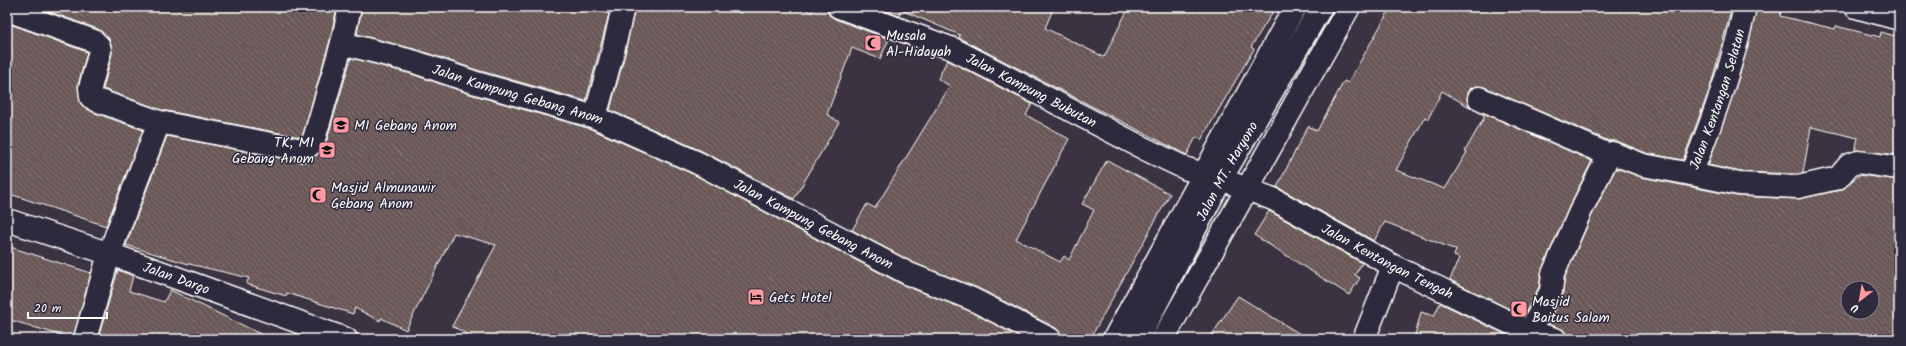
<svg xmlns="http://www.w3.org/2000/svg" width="1906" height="346" viewBox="0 0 1906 346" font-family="Kalam,sans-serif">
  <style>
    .building { fill: url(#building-back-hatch); stroke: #fff; fill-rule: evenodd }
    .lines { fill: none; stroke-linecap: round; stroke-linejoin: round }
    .minor-casing { stroke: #fff; stroke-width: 25 }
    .major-casing { stroke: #fff; stroke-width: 25 }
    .minor { stroke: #2f2a3d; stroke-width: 22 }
    .major { stroke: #2f2a3d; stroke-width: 22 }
    .labels { text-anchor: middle; stroke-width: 3; stroke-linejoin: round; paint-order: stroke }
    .poi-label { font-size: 14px; fill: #fff; stroke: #2f2a3d; text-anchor: start }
    .street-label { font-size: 14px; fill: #fff; stroke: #2f2a3d }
  </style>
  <defs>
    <pattern id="building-back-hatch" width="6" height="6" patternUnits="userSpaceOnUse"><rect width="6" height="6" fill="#6b5958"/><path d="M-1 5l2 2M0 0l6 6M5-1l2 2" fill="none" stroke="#817271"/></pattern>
  </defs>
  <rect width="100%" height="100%" fill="#3b3342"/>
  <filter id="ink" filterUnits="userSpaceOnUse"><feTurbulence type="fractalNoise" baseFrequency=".025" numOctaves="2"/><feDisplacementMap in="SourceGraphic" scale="8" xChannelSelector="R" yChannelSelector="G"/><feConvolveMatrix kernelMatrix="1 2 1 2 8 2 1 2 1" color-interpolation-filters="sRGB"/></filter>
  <g filter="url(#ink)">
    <!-- building -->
    <g class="building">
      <path d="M 36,7 L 337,7 L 330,40 L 303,134 L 300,137 L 162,110 L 103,89 L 112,54 L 111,44 L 108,37 L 98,29 Z"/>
      <path d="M 362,7 L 585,7 L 609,14 L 586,101 L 477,70 L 418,50 L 357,34 Z"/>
      <path d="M 635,7 L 723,7 L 741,13 L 744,7 L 798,7 L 812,12 L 814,7 L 827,7 L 829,15 L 835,19 L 889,39 L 880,59 L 852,48 L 827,114 L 839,122 L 794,199 L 704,152 L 610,110 L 625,54 Z"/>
      <path d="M 875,7 L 1054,7 L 1045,28 L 1104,57 L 1129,7 L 1276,7 L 1251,47 L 1254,49 L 1201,140 L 1196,137 L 1187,155 L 959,38 L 960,35 L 901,10 L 899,16 Z"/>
      <path d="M 1391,7 L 1732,7 L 1710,88 L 1683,160 L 1646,153 L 1617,141 L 1609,141 L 1484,87 L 1477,86 L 1471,88 L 1468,93 L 1467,100 L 1469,106 L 1474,109 L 1592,161 L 1569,207 L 1542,269 L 1539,287 L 1524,316 L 1450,280 L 1459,258 L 1454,256 L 1456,250 L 1385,222 L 1374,241 L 1277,187 L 1308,126 L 1317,131 L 1344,81 L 1348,83 ZM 1442,91 L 1485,116 L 1465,151 L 1467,152 L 1445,189 L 1396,170 L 1425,117 L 1428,119 Z"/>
      <path d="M 1757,7 L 1767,7 L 1781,11 L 1780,16 L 1835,29 L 1836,26 L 1880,37 L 1881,32 L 1899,37 L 1899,155 L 1855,150 L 1858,138 L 1811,127 L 1803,173 L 1797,174 L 1741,172 L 1708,165 L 1740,74 Z"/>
      <path d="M 7,23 L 87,52 L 78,85 L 81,104 L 92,112 L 143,130 L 106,226 L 7,193 Z"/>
      <path d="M 351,58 L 411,74 L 470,94 L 591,129 L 693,174 L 903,285 L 967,310 L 1023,339 L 476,339 L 452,326 L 496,245 L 454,233 L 406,330 L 381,318 L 380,321 L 355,308 L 353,314 L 287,293 L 286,296 L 246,284 L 249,278 L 185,263 L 126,245 L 167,136 L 300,162 L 309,161 L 320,152 L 326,143 Z"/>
      <path d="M 947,60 L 1032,104 L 1026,115 L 1069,139 L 1016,239 L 1060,262 L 1064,256 L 1069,260 L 1094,210 L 1082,204 L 1107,160 L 1170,194 L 1090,339 L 1062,339 L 1061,333 L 1056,328 L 978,288 L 914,263 L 852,230 L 867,204 L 875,208 L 950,86 L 938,79 Z"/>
      <path d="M 1616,168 L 1641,177 L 1737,196 L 1797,199 L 1841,190 L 1859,175 L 1899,180 L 1899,339 L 1567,339 L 1564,330 L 1548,324 L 1562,297 L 1565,277 L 1591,217 ZM 1848,288 L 1872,288 L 1872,312 L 1848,312 Z"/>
      <path d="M 1269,211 L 1362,263 L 1355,275 L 1360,278 L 1349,295 L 1254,235 Z"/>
      <path d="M 7,246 L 91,273 L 73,339 L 7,319 Z"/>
      <path d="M 118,270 L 133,276 L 129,291 L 164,302 L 170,290 L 271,339 L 115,339 L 99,335 Z"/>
      <path d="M 1238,296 L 1308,339 L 1209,339 Z"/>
      <path d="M 1440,303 L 1515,339 L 1414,339 L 1421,312 L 1434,316 Z"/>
    </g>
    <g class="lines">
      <!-- minor casing -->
      <g class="minor-casing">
        <g id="minor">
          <path id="s1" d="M 839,7 L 953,49 L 1145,149 L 1187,169 L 1221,179 L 1273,199 L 1393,266 L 1525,330 L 1555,339"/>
          <path d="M 1856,7 L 1899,19"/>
          <path d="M 7,10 L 94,41 L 99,46 L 100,51 L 90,88 L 91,97 L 96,100 L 159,122"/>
          <path d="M 342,43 L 350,7"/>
          <path d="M 1479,98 L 1609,155"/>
          <path d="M 595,117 L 613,51 L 623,7"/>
          <path d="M 1691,174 L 1739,184 L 1798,187 L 1838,178 L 1849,165 L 1858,162 L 1899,168"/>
          <path id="s2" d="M 7,220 L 113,255 L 346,339"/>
          <path id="s3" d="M 1530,331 L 1551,291 L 1553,274 L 1580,212 L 1609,155 L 1612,153 L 1643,165 L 1691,174 C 1713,120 1733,64 1745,7"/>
          <path id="s4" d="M 85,339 L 109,254 L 159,122 L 302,150 L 310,145 L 314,139 L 342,43 L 415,62 L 473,82 L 595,117 L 698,163 L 909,274 L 972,299 L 1050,339"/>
          <path d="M 1114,339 L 1295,7"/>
          <path d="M 1163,339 L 1349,7"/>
          <path d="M 1364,339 L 1393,266"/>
        </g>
      </g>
      <!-- major casing -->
      <g class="major-casing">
        <g id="major">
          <path id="s5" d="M 1138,339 L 1221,179 L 1321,7"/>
        </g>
      </g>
      <!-- minor -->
      <use href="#minor" class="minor"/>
      <!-- major -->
      <use href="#major" class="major"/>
    </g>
  </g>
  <!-- icons -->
  <defs>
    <g id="mosque-square" transform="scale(0.9)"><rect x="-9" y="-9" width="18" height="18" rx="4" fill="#ff9aa2" stroke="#2f2a3d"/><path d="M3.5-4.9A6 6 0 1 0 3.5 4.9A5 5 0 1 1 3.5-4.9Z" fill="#111"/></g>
    <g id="school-square" transform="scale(0.9)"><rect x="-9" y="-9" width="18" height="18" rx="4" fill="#ff9aa2" stroke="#2f2a3d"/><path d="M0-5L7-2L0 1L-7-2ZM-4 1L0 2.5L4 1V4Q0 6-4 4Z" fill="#111"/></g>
    <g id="hotel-square" transform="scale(0.9)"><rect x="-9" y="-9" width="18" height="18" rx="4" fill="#ff9aa2" stroke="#2f2a3d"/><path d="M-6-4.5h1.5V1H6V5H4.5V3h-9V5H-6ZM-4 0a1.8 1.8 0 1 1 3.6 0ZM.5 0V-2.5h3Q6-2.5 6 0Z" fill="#111"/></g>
  </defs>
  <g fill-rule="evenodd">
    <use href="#mosque-square" x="873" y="43"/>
    <use href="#school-square" x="341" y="125"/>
    <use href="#school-square" x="327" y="150"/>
    <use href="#mosque-square" x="318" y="195"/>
    <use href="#hotel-square" x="756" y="297"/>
    <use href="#mosque-square" x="1519" y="309"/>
  </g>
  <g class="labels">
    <!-- poi labels -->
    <g class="poi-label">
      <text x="886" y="40">Musala<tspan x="886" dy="16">Al-Hidayah</tspan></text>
      <text x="354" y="130">MI Gebang Anom</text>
      <text x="314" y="147" text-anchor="end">TK, MI<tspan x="314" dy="16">Gebang Anom</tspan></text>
      <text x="331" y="192">Masjid Almunawir<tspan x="331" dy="16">Gebang Anom</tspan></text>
      <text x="769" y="302">Gets Hotel</text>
      <text x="1532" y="306">Masjid<tspan x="1532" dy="16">Baitus Salam</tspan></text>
    </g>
    <!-- street labels -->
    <g class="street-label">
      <text dy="5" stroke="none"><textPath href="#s1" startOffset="210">Jalan Kampung Bubutan</textPath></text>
      <text dy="5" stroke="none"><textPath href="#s4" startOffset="675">Jalan Kampung Gebang Anom</textPath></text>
      <text dy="5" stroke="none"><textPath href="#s3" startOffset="359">Jalan Kentangan Selatan</textPath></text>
      <text dy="5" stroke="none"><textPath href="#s5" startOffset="190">Jalan MT. Haryono</textPath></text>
      <text dy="5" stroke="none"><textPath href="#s4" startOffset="999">Jalan Kampung Gebang Anom</textPath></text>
      <text dy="5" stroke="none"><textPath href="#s1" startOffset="606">Jalan Kentangan Tengah</textPath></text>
      <text dy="5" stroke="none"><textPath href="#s2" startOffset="179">Jalan Dargo</textPath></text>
    </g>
  </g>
  <!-- margin -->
  <rect width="1906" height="346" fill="none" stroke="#2f2a3d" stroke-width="24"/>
  <rect x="12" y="12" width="1882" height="322" fill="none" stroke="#fff" stroke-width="1.5" filter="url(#ink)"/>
  <!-- north arrow -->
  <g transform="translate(1860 300) rotate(211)"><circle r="19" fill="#2f2a3d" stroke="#827f8b"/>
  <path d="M0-3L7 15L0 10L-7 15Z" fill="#ff9aa2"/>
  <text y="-6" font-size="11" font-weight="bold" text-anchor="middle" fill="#ffffff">U</text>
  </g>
  <!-- scale -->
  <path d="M28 312v6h79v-6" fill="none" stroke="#ffffff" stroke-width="2"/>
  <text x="34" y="312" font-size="12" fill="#ffffff" stroke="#2f2a3d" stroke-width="3" paint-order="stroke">20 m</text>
</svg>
